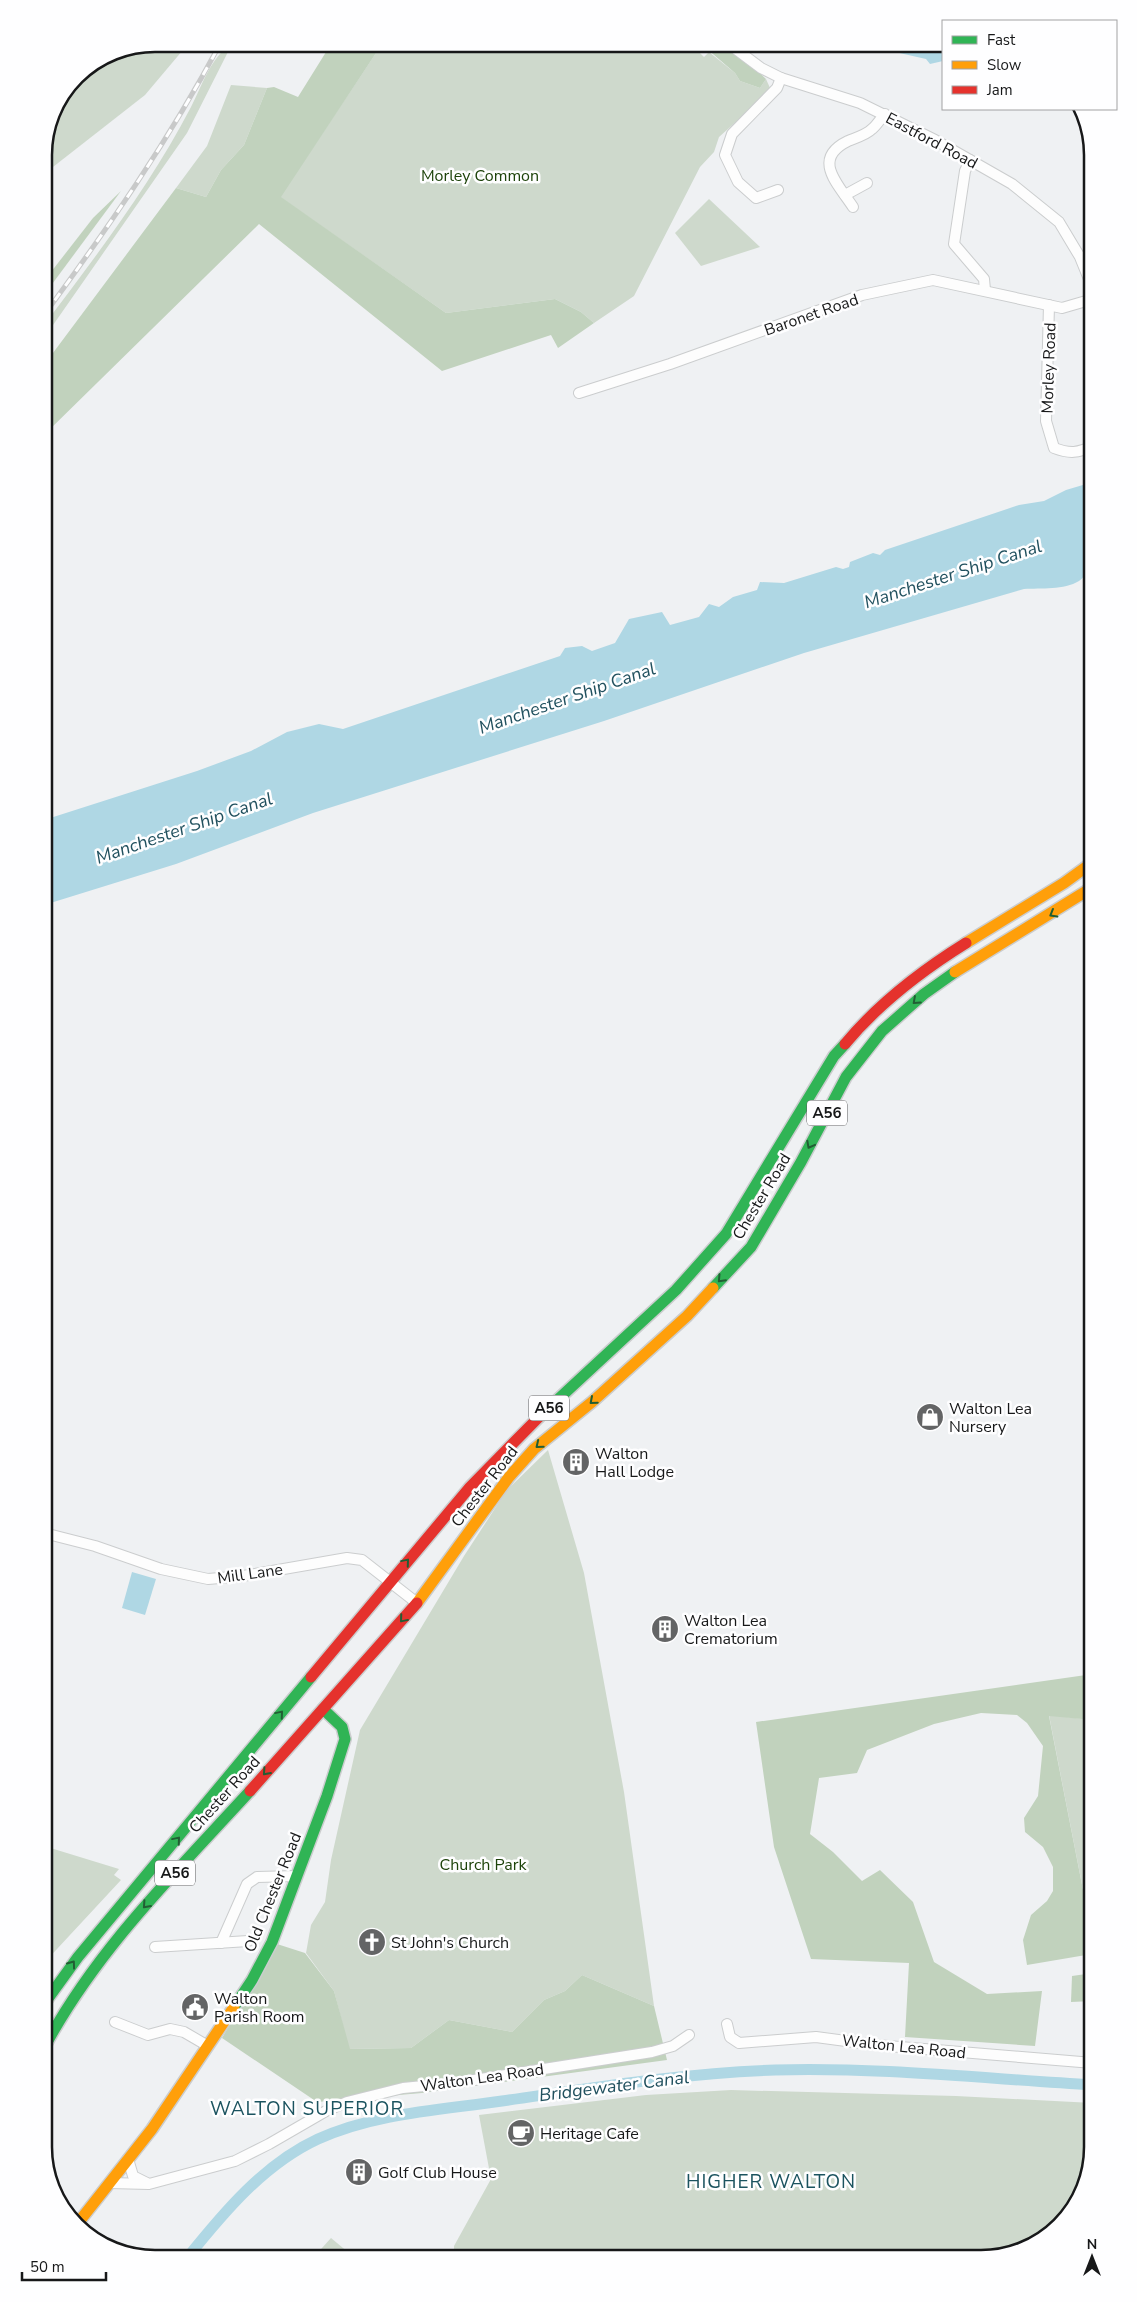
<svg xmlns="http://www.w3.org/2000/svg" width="1137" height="2302" viewBox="0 0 1137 2302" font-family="'Nunito Sans',sans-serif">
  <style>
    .green { fill: #ced9cc }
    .forest { fill: #c1d2bd }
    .water { fill: #afd7e4 }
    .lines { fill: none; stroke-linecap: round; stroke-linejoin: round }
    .canal { stroke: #afd7e4; stroke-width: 11 }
    .street-casing { stroke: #cbcdce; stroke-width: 12 }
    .fast-casing { stroke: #cbcdce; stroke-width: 14 }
    .slow-casing { stroke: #cbcdce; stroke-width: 14 }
    .jam-casing { stroke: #cbcdce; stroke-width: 14 }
    .street { stroke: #fdfdfd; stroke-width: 10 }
    .fast { stroke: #30b455; stroke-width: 11 }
    .slow { stroke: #ff9f0a; stroke-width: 11 }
    .jam { stroke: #e5322d; stroke-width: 11 }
    .rail-casing { stroke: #c8c9c9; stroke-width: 5 }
    .rail { stroke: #fefeff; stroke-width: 3; stroke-dasharray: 9; stroke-linecap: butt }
    .oneway { stroke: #225e34 }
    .labels { text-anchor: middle; stroke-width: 5; stroke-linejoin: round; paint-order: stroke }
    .shield { fill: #fefeff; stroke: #5c5d5e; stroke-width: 1 }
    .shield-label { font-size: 15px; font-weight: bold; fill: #171819 }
    .street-label { font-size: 16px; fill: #171819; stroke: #fefeff }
    .park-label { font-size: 16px; fill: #1d430a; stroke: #fefeff }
    .poi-label { font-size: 16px; fill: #171819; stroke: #fefeff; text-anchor: start }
    .water-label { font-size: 18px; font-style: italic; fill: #20505e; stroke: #fefeff }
    .quarter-label { font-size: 19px; letter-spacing: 1px; fill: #1b535f; stroke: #fefeff }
    .rim { fill: none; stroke: #171819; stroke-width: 2.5 }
  </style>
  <rect width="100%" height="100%" fill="#eff1f3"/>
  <!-- green -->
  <g class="green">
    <path d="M 156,44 L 188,44 L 145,95 L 44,174 L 44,149 L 52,113 L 77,76 L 113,52 Z"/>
    <path d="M 232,44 L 187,133 L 44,338 L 44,325 C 97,255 151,184 191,107 C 202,86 211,56 232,44 Z"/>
    <path d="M 382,44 L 691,44 L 704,57 L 709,52 L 735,73 L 740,81 L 760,88 L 766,79 L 770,88 L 767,94 L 719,137 L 714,152 L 700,167 L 634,296 L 594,323 L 581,312 L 555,299 L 446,313 L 280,197 Z"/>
    <path d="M 231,85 L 267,88 L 244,145 L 221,170 L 206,197 L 176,188 L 207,146 Z"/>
    <path d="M 709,199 L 760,247 L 701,266 L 675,233 Z"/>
    <path d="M 548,1450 L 584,1573 L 624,1792 L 654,2006 L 582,1975 L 565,1991 L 544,2000 L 512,2032 L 449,2020 L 411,2048 L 349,2049 L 334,1991 L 306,1953 L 311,1925 L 325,1902 L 331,1860 L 360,1730 L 464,1556 L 507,1490 Z"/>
    <path d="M 1049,1715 L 1093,1720 L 1093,1772 L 1089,1776 L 1093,1800 L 1093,1961 L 1086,1955 L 1093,1941 Z"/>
    <path d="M 44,1846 L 119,1869 L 114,1875 L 121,1880 L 44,1963 Z"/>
    <path d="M 731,2090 L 956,2096 L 1093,2103 L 1093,2147 L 1074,2209 L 1024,2250 L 981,2258 L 454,2258 L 454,2246 L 491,2179 L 479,2115 L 646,2095 Z"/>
    <path d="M 331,2238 L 355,2258 L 313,2258 Z"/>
  </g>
  <!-- forest -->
  <g class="forest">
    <path d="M 331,44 L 382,44 L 281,197 L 446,313 L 555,299 L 581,312 L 594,323 L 558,348 L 551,335 L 442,371 L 259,224 L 44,435 L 44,365 L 176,188 L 206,197 L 221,170 L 244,145 L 267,88 L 274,87 L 298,97 Z"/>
    <path d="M 710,44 L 729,44 L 766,79 L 760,88 L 740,81 L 735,73 L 706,48 Z"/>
    <path d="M 121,191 L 44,295 L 44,281 L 93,218 Z"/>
    <path d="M 1093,1674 L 1093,1720 L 1049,1716 L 1093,1941 L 1086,1955 L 1027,1965 L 1023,1940 L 1031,1915 L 1047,1901 L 1053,1891 L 1053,1867 L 1043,1847 L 1025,1832 L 1024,1818 L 1038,1796 L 1043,1746 L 1027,1723 L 1017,1715 L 981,1713 L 934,1724 L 867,1750 L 857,1773 L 819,1778 L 810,1834 L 833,1852 L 862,1881 L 880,1870 L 913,1902 L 934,1962 L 987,1994 L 1042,1991 L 1035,2046 L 905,2037 L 909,1963 L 811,1959 L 774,1847 L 756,1722 Z"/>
    <path d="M 277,1944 L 305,1953 L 334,1991 L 350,2049 L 411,2048 L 449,2020 L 512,2032 L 544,2000 L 565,1991 L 582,1975 L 654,2006 L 667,2060 L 422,2093 L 317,2102 L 222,2038 Z"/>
    <path d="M 1093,1973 L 1093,2001 L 1071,2002 L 1072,1976 Z"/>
  </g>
  <!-- water -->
  <g class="water">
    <path d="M 873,44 L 943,44 L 943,61 L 930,64 L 926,59 L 895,52 Z"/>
    <path d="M 1093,482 L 1093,569 C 1086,571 1085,577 1079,581 C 1064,590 1041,588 1024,589 L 804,653 L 604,721 L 313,813 L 176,864 L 44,905 L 44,820 L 197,771 L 251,751 L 287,732 L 319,724 L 343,729 L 560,656 L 565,648 L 582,646 L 592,651 L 615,643 L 629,619 L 662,612 L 670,625 L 699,617 L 709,604 L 719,607 L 733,597 L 757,590 L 760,582 L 784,583 L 836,567 L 843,569 L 849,567 L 850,562 L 873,553 L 880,555 L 885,550 L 1019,505 L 1044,501 L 1066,490 Z"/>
    <path d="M 132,1572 L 156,1579 L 145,1615 L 122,1608 Z"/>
  </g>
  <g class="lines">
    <!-- canal -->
    <path class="canal" d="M 187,2258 C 224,2212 264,2164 318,2139 C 375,2113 441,2110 502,2101 C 593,2088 683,2073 775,2070 C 881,2067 988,2079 1093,2085"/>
    <!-- street casing -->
    <g class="street-casing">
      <g id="street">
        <path d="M 729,44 L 761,68 L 781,78 L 860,103 L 935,140 L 1012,184 L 1059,222 L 1080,257 L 1093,289"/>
        <path d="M 970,160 L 965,171 L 954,244 L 984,279 L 985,290"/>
        <path d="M 778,190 L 756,198 L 738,182 L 725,155 L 732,134 L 777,88 L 781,78"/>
        <path d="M 845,195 L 867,183"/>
        <path d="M 853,207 C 838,184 811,159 848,141 C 855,138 866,135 872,129 C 877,125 880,119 885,114"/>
        <path d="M 1049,305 L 1046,421 L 1054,448 C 1070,454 1078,453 1093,446"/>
        <path d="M 579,393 L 670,364 L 862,295 L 933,280 L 1062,308 L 1093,299"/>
        <path d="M 44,1533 L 95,1546 L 161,1569 L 208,1579 L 243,1576 L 347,1558 L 362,1560 L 417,1603"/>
        <path d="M 221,1943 L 247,1884 L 257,1877 L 296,1876"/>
        <path d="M 155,1947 L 248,1941"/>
        <path d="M 115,2022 L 148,2035 L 170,2029 L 184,2032 L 208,2046"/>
        <path d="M 727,2024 L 730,2037 L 739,2043 L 816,2037 L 876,2045 L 1093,2063"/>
        <path d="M 128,2159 L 133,2176 L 147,2183"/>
        <path d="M 110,2183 L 149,2184 L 235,2161 L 269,2144 L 326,2111 L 347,2102 L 403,2088 L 455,2083 L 652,2052 L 673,2046 L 689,2035"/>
      </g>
    </g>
    <!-- fast casing -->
    <g class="fast-casing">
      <g id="fast">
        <path d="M 713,1288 L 751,1247 L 801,1162 L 846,1077 L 882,1031 L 924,994 L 955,972"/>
        <path d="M 539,1417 L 676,1290 L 726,1234 L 834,1056 L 845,1044"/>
        <path d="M 44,2004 L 78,1957 L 311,1677"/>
        <path d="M 234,2007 L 252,1980 L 272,1942 L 327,1796 L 345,1739 L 342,1727 L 323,1709"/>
        <path d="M 44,2048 C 96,1950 176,1872 250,1791"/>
      </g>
    </g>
    <!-- slow casing -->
    <g class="slow-casing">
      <g id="slow">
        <path d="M 966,943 L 1064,883 L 1093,862"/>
        <path d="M 955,972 L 1093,887"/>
        <path d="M 417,1603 L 509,1477 L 534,1449 L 592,1402 L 687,1316 L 713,1288"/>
        <path d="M 78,2223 L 152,2129 L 234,2007"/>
      </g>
    </g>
    <!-- jam casing -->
    <g class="jam-casing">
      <g id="jam">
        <path d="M 845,1044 C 879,1003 921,971 966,943"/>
        <path d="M 311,1677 L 470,1487 L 539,1417"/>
        <path d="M 250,1791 L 417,1603"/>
      </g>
    </g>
    <!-- street -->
    <use href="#street" class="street"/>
    <!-- fast -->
    <use href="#fast" class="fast"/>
    <!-- slow -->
    <use href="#slow" class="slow"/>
    <!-- jam -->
    <use href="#jam" class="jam"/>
    <!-- rail casing -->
    <g class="rail-casing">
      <path id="rail" d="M 44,315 C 108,228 169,140 220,44"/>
    </g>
    <!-- rail -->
    <use href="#rail" class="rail"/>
  </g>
  <!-- one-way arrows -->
  <defs><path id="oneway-chevron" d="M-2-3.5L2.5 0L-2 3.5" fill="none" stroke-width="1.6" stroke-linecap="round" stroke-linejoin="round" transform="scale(1.25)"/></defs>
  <g class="oneway">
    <use href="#oneway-chevron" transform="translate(1053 914) rotate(150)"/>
    <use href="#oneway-chevron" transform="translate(916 1001) rotate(138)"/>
    <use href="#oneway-chevron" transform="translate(810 1145) rotate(118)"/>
    <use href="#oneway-chevron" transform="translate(721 1279) rotate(133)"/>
    <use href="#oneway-chevron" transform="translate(593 1401) rotate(139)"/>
    <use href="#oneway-chevron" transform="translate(539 1445) rotate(141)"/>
    <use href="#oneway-chevron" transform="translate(406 1562) rotate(-50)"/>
    <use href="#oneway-chevron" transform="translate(403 1619) rotate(130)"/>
    <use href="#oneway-chevron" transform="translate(280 1714) rotate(-50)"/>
    <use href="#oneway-chevron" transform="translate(266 1772) rotate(132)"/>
    <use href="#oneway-chevron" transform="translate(177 1840) rotate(-50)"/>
    <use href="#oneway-chevron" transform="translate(146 1905) rotate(132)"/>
    <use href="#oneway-chevron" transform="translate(72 1964) rotate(-54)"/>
  </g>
  <!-- icons -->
  <defs>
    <g id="shop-disc" transform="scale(1.4375)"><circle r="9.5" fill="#636465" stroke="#fefeff"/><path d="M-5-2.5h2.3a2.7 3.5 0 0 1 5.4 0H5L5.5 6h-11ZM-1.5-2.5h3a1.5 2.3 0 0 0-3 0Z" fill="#fff"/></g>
    <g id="building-disc" transform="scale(1.4375)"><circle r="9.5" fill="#636465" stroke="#fefeff"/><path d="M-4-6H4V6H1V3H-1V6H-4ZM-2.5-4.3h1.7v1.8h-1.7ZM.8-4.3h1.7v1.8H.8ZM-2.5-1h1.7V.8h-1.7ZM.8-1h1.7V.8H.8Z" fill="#fff"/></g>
    <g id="church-disc" transform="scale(1.4375)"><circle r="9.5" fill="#636465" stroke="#fefeff"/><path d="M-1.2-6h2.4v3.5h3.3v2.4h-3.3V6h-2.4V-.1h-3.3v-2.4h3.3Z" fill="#fff"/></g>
    <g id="civic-disc" transform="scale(1.4375)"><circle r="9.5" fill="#636465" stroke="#fefeff"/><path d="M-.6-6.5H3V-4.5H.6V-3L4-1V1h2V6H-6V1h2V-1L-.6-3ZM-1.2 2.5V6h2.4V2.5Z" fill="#fff"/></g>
    <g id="cafe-disc" transform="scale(1.4375)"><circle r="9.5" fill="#636465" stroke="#fefeff"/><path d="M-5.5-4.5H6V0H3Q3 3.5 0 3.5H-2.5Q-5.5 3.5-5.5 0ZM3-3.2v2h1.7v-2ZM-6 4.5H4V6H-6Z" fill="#fff"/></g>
  </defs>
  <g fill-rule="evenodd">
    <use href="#shop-disc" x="930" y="1417"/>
    <use href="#building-disc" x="576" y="1462"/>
    <use href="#building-disc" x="665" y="1629"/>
    <use href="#church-disc" x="372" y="1942"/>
    <use href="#civic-disc" x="195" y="2007"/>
    <use href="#cafe-disc" x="521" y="2133"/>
    <use href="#building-disc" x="359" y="2172"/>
  </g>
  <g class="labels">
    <!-- shield labels -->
    <g class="shield">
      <rect x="807" y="1100.5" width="40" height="25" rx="4"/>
      <rect x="529" y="1395.5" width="40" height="25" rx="4"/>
      <rect x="155" y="1860.5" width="40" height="25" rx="4"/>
    </g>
    <g class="shield-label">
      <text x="827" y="1118">A56</text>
      <text x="549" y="1413">A56</text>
      <text x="175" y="1878">A56</text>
    </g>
    <!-- street labels -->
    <g class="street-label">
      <text transform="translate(932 140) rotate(28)" y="6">Eastford Road</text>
      <text transform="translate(811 314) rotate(-19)" y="6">Baronet Road</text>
      <text transform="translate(1048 368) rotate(-88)" y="6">Morley Road</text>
      <text transform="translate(761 1196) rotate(-59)" y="6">Chester Road</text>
      <text transform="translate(484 1486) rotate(-52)" y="6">Chester Road</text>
      <text transform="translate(250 1573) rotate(-8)" y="6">Mill Lane</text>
      <text transform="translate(224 1794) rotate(-48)" y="6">Chester Road</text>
      <text transform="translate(272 1892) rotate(-68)" y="6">Old Chester Road</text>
      <text transform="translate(904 2046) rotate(6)" y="6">Walton Lea Road</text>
      <text transform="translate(482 2077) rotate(-8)" y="6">Walton Lea Road</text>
    </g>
    <!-- park labels -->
    <g class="park-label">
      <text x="480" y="181">Morley Common</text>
      <text x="483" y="1870">Church Park</text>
    </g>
    <!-- poi labels -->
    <g class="poi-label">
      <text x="949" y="1414">Walton Lea<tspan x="949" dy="18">Nursery</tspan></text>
      <text x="595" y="1459">Walton<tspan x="595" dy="18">Hall Lodge</tspan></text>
      <text x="684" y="1626">Walton Lea<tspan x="684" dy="18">Crematorium</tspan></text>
      <text x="391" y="1948">St John's Church</text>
      <text x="214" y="2004">Walton<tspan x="214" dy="18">Parish Room</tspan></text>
      <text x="540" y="2139">Heritage Cafe</text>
      <text x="378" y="2178">Golf Club House</text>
    </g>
    <!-- water labels -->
    <g class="water-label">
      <text transform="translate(953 574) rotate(-18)" y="6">Manchester Ship Canal</text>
      <text transform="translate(567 698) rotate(-19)" y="6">Manchester Ship Canal</text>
      <text transform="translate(184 828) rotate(-19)" y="6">Manchester Ship Canal</text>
      <text transform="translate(614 2086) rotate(-7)" y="6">Bridgewater Canal</text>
    </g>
    <!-- quarter labels -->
    <g class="quarter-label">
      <text x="307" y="2115">WALTON SUPERIOR</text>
      <text x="771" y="2188">HIGHER WALTON</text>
    </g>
  </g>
  <!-- crop -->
  <path d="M0 0H1137V2302H0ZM155 52H981A103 103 0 0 1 1084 155V2147A103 103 0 0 1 981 2250H155A103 103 0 0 1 52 2147V155A103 103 0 0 1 155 52Z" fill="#fefeff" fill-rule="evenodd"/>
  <path class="rim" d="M155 52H981A103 103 0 0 1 1084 155V2147A103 103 0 0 1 981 2250H155A103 103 0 0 1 52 2147V155A103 103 0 0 1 155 52Z"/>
  <!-- legend -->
  <rect x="942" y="20" width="175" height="90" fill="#fefeff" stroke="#a2a2a3"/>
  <rect x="952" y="36" width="25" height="8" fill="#30b455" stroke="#a2a2a3"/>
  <text x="987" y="45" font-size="15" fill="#171819">Fast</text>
  <rect x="952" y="61" width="25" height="8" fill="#ff9f0a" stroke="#a2a2a3"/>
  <text x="987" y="70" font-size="15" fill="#171819">Slow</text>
  <rect x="952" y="86" width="25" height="8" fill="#e5322d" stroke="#a2a2a3"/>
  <text x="987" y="95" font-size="15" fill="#171819">Jam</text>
  <!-- north arrow -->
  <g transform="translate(1092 2257)" stroke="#fefeff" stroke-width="4" paint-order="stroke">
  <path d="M0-4L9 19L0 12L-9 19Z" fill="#171819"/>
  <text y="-8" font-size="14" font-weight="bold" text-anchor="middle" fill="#171819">N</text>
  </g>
  <!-- scale -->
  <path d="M22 2272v8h84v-8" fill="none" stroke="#171819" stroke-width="2.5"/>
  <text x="30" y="2272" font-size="15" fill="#171819" stroke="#fefeff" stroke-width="4" paint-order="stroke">50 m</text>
</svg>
